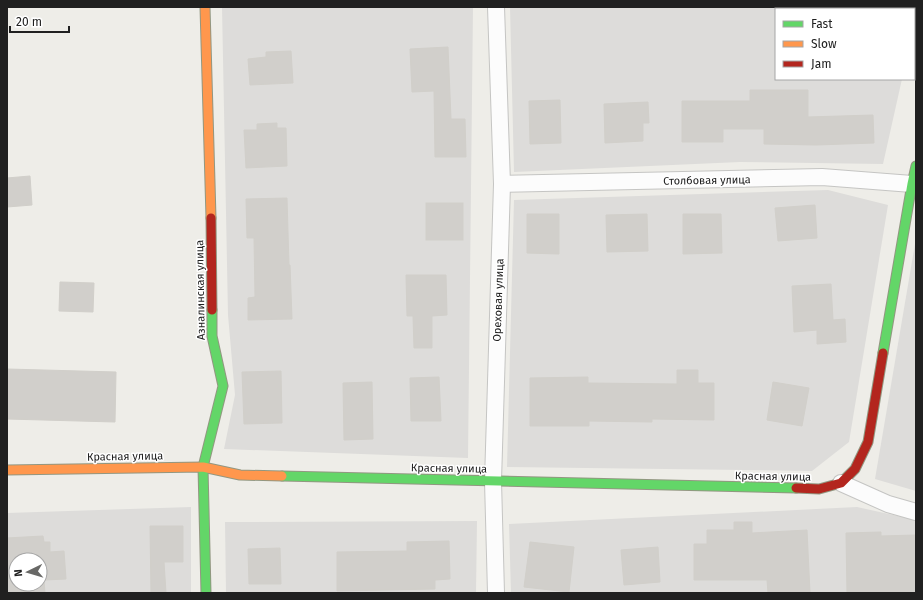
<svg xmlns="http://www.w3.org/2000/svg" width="923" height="600" viewBox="0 0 923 600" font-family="'Fira Sans',sans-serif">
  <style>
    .residential { fill: #dddcda; fill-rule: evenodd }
    .building { fill: #d1cfcb; stroke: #d1cfca; fill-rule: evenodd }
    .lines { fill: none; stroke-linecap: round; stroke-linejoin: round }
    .street-casing { stroke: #c5c5c3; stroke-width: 18 }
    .fast-casing { stroke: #929781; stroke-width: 11 }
    .slow-casing { stroke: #929781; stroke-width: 11 }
    .jam-casing { stroke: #929781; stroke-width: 11 }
    .street { stroke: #fcfcfc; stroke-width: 16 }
    .fast { stroke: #63d668; stroke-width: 9 }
    .slow { stroke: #ff974d; stroke-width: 9 }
    .jam { stroke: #b3261e; stroke-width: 9 }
    .labels { text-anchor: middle; stroke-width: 3; stroke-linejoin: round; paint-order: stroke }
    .street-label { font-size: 11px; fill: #202020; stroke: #fff }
  </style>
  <rect width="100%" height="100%" fill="#eeede8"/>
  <!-- residential -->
  <g class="residential">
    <path d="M 222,7 L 473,7 L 468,458 L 224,449 L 235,395 L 228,315 Z"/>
    <path d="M 510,7 L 916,7 L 916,19 L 914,28 L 914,9 L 776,9 L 776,79 L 902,79 L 883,164 L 740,162 L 514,172 Z"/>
    <path d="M 828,190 L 888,205 L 849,442 L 812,471 L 507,467 L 514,200 Z"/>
    <path d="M 916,238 L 916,491 L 875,479 Z"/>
    <path d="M 191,507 L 191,593 L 7,593 L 7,513 ZM 16,560 L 40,560 L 40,584 L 16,584 Z"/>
    <path d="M 857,507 L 916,520 L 916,593 L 511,593 L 509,524 Z"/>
    <path d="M 477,521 L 476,593 L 226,593 L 225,522 Z"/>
  </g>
  <!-- building -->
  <g class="building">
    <path d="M 448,47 L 451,119 L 465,119 L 466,157 L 435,157 L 434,91 L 412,92 L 410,49 Z"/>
    <path d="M 291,51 L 293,83 L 250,85 L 248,59 L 266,57 L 266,52 Z"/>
    <path d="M 750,90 L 808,90 L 808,117 L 873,115 L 874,143 L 816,145 L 764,144 L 764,129 L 723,129 L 723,142 L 682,142 L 682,101 L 750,101 Z"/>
    <path d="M 560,100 L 561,143 L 530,144 L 529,101 Z"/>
    <path d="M 648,102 L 649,123 L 643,123 L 643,141 L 605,143 L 604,104 Z"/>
    <path d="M 277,123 L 277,128 L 286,128 L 287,166 L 246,168 L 244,130 L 257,130 L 257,124 Z"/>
    <path d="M 30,176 L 32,205 L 7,207 L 7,178 Z"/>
    <path d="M 287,198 L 289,265 L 290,265 L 292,319 L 248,320 L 248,298 L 255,297 L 254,238 L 247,238 L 246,199 Z"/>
    <rect x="426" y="203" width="37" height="37"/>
    <path d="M 815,205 L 817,238 L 778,241 L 775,208 Z"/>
    <path d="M 527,214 L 559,214 L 559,254 L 527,253 Z"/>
    <path d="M 647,214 L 648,251 L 607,252 L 606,215 Z"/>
    <path d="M 683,214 L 721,214 L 722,253 L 683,254 Z"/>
    <path d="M 406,275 L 446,275 L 447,315 L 432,316 L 432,348 L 414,348 L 413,316 L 407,316 Z"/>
    <path d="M 60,282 L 94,283 L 93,312 L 59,311 Z"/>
    <path d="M 831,284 L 833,320 L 845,319 L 846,342 L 817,344 L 817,330 L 794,332 L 792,286 Z"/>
    <path d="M 7,369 L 116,372 L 115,422 L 7,419 Z"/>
    <path d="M 677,370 L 698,370 L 698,383 L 714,383 L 714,420 L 652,419 L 652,422 L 589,421 L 589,426 L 530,426 L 530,378 L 588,377 L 588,383 L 677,384 Z"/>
    <path d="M 281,371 L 282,423 L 244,424 L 242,372 Z"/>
    <path d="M 439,377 L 441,421 L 411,421 L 410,378 Z"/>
    <path d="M 372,382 L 373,439 L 344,440 L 343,383 Z"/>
    <path d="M 773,382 L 809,388 L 802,426 L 767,420 Z"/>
    <path d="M 734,522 L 752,522 L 752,533 L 807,530 L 810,593 L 768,593 L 767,580 L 694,580 L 694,544 L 707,544 L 707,530 L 734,530 Z"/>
    <path d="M 150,526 L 183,526 L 183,562 L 164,562 L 166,593 L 151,593 Z"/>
    <path d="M 881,532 L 881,536 L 916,535 L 916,593 L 847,593 L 846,533 Z"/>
    <path d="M 43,536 L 44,542 L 50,542 L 50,552 L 64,551 L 66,579 L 44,580 L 45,593 L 7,593 L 7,538 ZM 16,560 L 40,560 L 40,584 L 16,584 Z"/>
    <path d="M 449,541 L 450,579 L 435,580 L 435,589 L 337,591 L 337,552 L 407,551 L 407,542 Z"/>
    <path d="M 530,542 L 574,547 L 569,592 L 524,587 Z"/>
    <path d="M 658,547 L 660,582 L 624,585 L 621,550 Z"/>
    <path d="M 280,548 L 281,584 L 249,584 L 248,549 Z"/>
  </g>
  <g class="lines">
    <!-- street casing -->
    <g class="street-casing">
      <g id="street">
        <path d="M 502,184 L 822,177 L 912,184"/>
        <path d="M 841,483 L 888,504 L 916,512"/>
        <path d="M 496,593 L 493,481 L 502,184 L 496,7"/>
      </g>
    </g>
    <!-- fast casing -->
    <g class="fast-casing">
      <g id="fast">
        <path d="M 883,353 L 912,184 L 916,166"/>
        <path d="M 282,476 L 796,488"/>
        <path d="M 206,593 L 203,467 L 223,386 L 212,336 L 212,310"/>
      </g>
    </g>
    <!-- slow casing -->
    <g class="slow-casing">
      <g id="slow">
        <path d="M 205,7 L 211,218"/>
        <path d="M 7,470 L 203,467 L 240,475 L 282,476"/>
      </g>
    </g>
    <!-- jam casing -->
    <g class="jam-casing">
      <g id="jam">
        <path d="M 211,218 L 212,310"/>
        <path d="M 796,488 L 819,489 L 841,483 L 855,469 L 868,442 L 883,353"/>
      </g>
    </g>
    <!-- street -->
    <use href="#street" class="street"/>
    <!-- fast -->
    <use href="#fast" class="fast"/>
    <!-- slow -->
    <use href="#slow" class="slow"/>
    <!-- jam -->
    <use href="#jam" class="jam"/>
  </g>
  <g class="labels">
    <!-- street labels -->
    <g class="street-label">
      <text transform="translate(707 180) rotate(-1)" y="4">Столбовая улица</text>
      <text transform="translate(200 290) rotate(-91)" y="4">Азналинская улица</text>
      <text transform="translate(498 300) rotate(-88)" y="4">Ореховая улица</text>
      <text transform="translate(125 456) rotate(-1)" y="4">Красная улица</text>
      <text transform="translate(449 468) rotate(1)" y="4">Красная улица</text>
      <text transform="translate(773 476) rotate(1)" y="4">Красная улица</text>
    </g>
  </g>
  <!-- border -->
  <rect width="923" height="600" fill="none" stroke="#202020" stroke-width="16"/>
  <!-- legend -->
  <rect x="775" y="8" width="140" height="72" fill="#ffffff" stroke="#a6a6a6"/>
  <rect x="783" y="21" width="20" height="6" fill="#63d668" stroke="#a6a6a6"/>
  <text x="811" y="28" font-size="12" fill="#202020">Fast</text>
  <rect x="783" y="41" width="20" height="6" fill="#ff974d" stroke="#a6a6a6"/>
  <text x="811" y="48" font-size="12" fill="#202020">Slow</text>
  <rect x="783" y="61" width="20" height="6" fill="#b3261e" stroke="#a6a6a6"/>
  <text x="811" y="68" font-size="12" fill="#202020">Jam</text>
  <!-- north arrow -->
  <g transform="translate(28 572) rotate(265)"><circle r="19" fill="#ffffff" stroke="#a6a6a6"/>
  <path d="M0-3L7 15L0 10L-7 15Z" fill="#686866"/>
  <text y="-6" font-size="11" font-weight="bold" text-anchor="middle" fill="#202020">N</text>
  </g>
  <!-- scale -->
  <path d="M10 26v6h59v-6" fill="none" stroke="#202020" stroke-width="2"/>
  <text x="16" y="26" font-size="12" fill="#202020" stroke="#ffffff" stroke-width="3" paint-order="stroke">20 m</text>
</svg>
